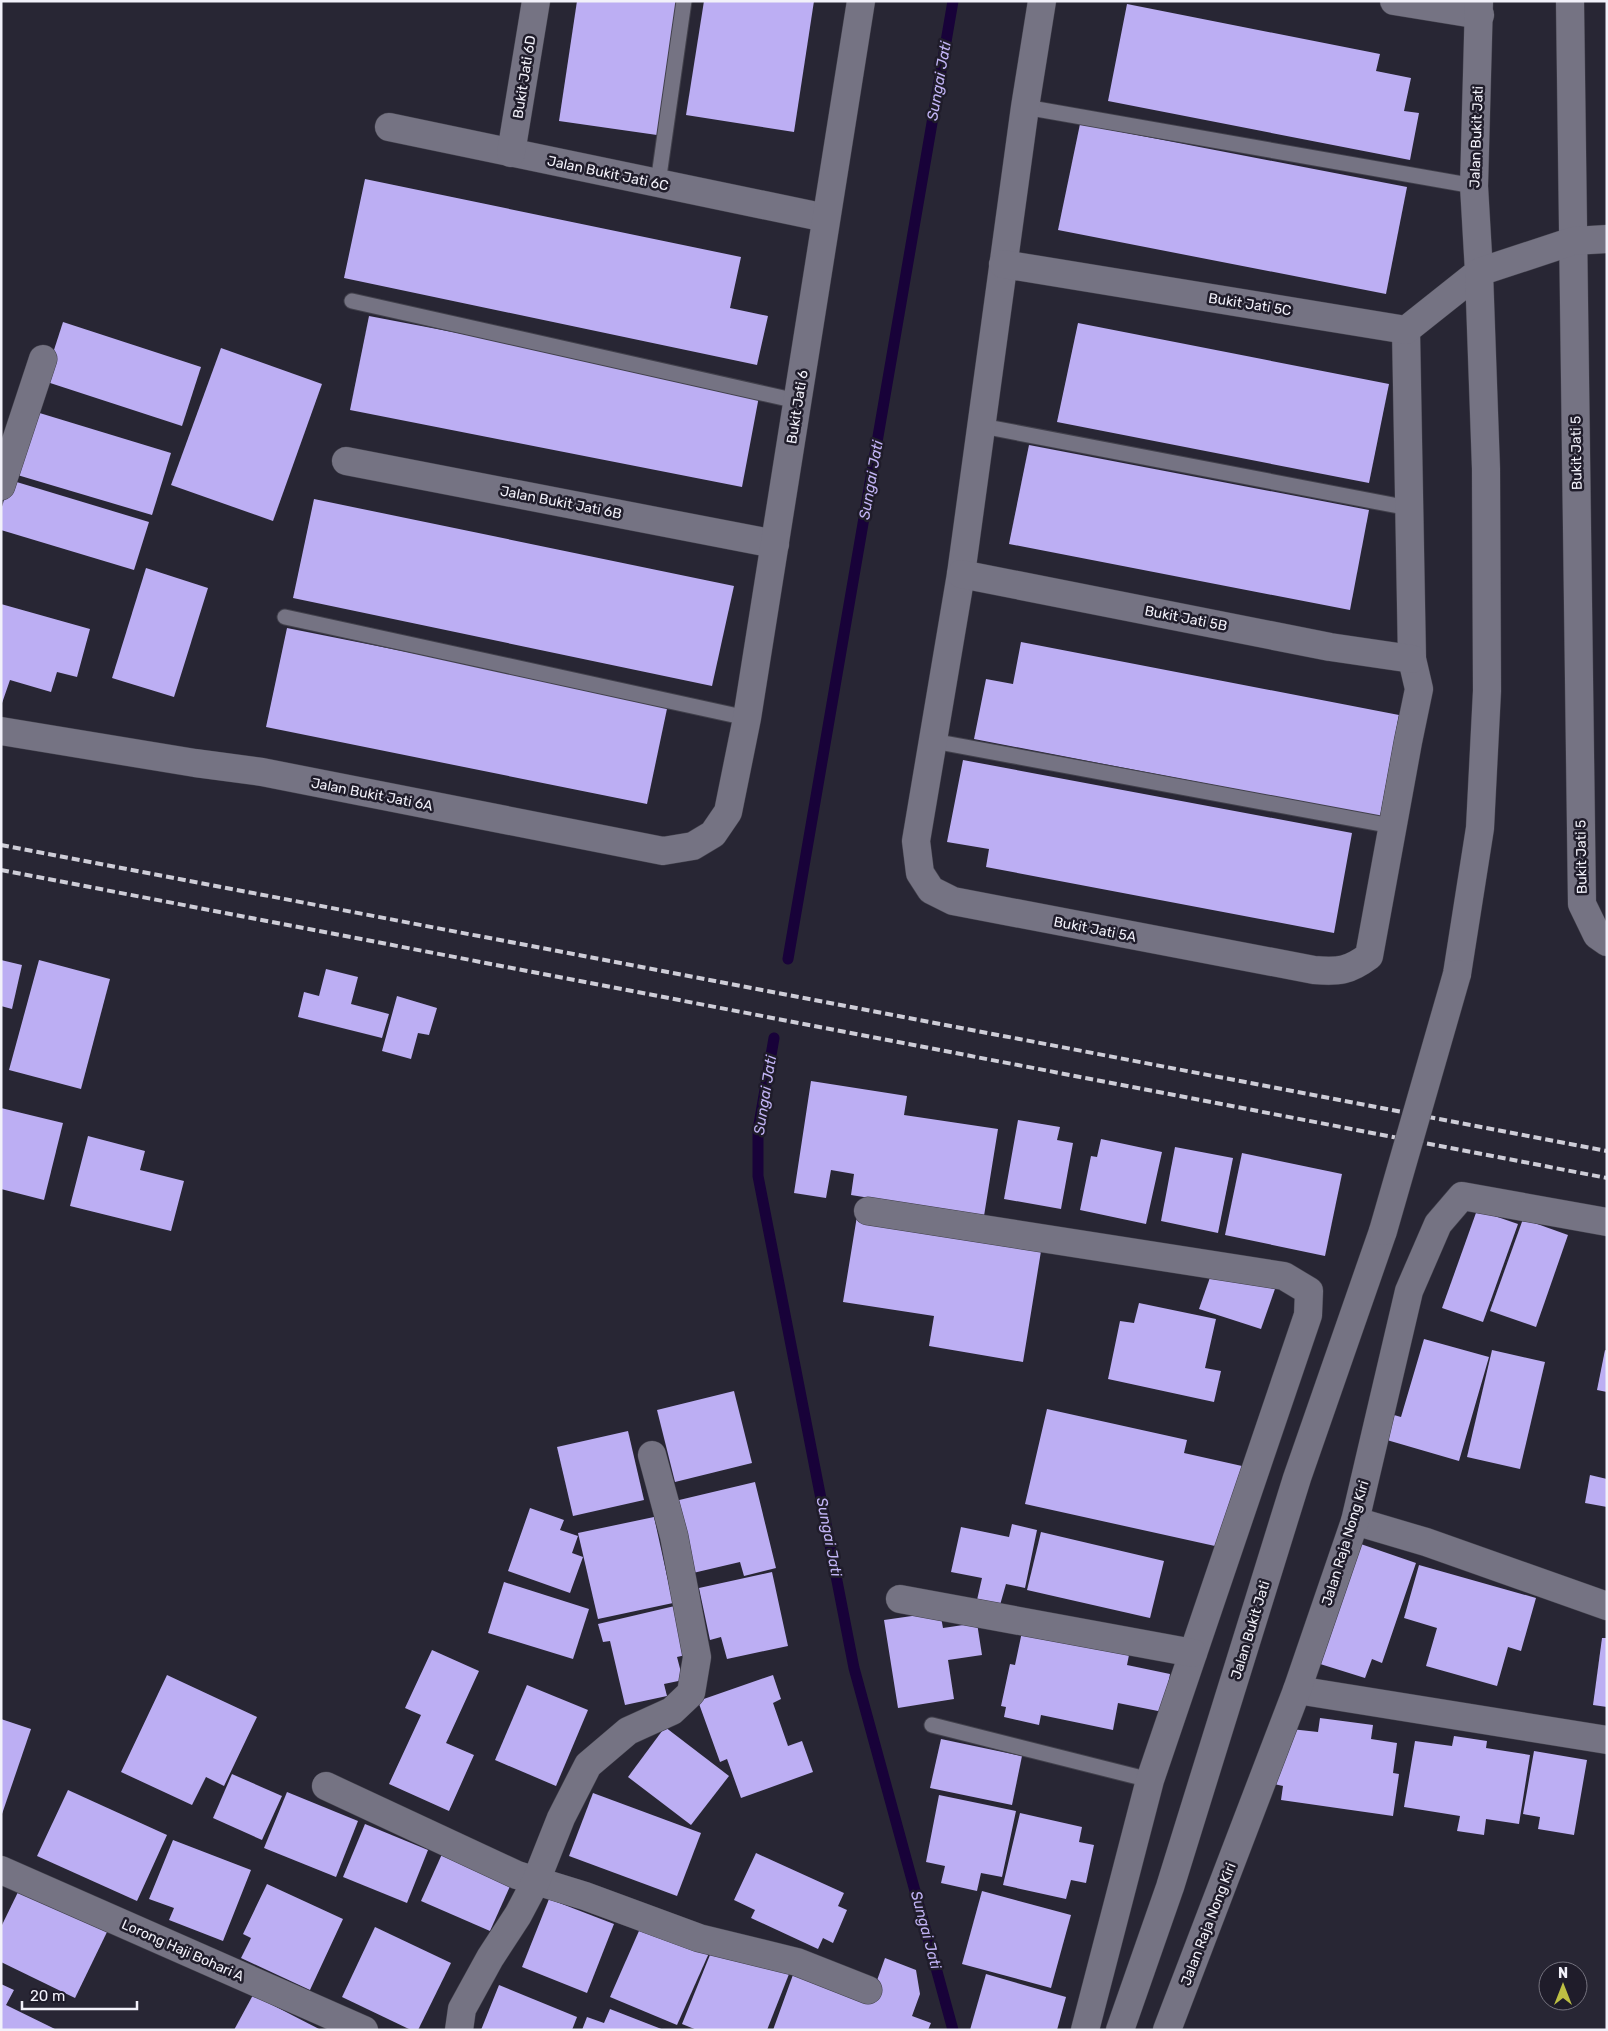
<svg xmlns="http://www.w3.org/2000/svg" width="1608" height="2031" viewBox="0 0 1608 2031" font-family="Rubik,sans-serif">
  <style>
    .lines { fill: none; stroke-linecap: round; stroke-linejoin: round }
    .stream { stroke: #180239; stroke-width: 11 }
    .building { fill: #bcaef3 }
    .service-casing { stroke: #42414c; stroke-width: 17 }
    .minor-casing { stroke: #42414c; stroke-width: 29 }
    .tertiary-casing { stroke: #42414c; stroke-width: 29 }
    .service { stroke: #757383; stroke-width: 15 }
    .minor { stroke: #757383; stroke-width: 28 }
    .tertiary { stroke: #757383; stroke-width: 28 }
    .rail { stroke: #cecdd7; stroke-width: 4; stroke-dasharray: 8 4; stroke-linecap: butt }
    .tertiary-bridge-casing { stroke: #42414c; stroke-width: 29; stroke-linecap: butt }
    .tertiary-bridge { stroke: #757383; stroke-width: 28 }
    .labels { text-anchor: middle; stroke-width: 5; stroke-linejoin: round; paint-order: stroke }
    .street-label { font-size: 14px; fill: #f2f1fa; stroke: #1f1c2a }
    .water-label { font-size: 15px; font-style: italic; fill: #c2b4f5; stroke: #1f1c2a }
  </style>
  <rect width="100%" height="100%" fill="#282634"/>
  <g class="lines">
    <!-- stream -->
    <g class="stream">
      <path d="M 788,959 L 953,1"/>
      <path d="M 774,1038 L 758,1130 L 758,1176 L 854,1668 L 953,2030"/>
    </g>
  </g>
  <!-- building -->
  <g class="building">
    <path d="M 577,1 L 677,1 L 657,135 L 559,121 Z"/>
    <path d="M 704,1 L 814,1 L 794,132 L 686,115 Z"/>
    <path d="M 1127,4 L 1380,54 L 1376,71 L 1411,78 L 1404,111 L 1419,113 L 1410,160 L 1108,101 Z"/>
    <path d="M 1080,124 L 1407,187 L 1386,294 L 1058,230 Z"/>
    <path d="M 365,179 L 741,257 L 730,308 L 768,316 L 757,365 L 344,278 Z"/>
    <path d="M 369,316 L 760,391 L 742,487 L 350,410 Z"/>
    <path d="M 63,322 L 201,367 L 182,426 L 44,381 Z"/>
    <path d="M 1078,323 L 1389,384 L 1369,483 L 1057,422 Z"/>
    <path d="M 221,348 L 322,384 L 273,521 L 171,485 Z"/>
    <path d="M 33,411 L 171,453 L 152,515 L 14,474 Z"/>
    <path d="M 1029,445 L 1369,510 L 1350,610 L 1009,544 Z"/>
    <path d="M 10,480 L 149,522 L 134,570 L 1,530 L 1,510 Z"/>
    <path d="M 314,499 L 734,586 L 712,686 L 293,598 Z"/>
    <path d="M 146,568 L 208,588 L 174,697 L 112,678 Z"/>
    <path d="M 1,604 L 90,629 L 77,677 L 57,672 L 51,692 L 10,680 L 1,706 Z"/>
    <path d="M 287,628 L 668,704 L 647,804 L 266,727 Z"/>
    <path d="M 1021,642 L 1399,715 L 1380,817 L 974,739 L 986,679 L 1013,684 Z"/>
    <path d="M 963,760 L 1352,833 L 1334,933 L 986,867 L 989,849 L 947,842 Z"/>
    <path d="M 1,960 L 22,965 L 12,1009 L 1,1006 Z"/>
    <path d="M 39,960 L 110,979 L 81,1089 L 9,1070 Z"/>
    <path d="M 326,969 L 358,977 L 351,1004 L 389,1014 L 382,1038 L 298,1017 L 304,992 L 319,996 Z"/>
    <path d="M 397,996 L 437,1008 L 429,1035 L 418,1033 L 411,1059 L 382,1051 Z"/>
    <path d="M 811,1081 L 907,1096 L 904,1115 L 998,1129 L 984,1216 L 851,1195 L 854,1174 L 831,1170 L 826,1198 L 794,1193 Z"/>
    <path d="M 1,1108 L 63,1123 L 44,1200 L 1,1189 Z"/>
    <path d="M 1018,1120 L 1060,1127 L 1057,1140 L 1073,1143 L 1061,1209 L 1004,1199 Z"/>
    <path d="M 88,1136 L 145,1151 L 140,1170 L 184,1181 L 171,1231 L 70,1206 Z"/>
    <path d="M 1101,1139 L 1162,1152 L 1146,1224 L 1080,1210 L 1091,1156 L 1097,1157 Z"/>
    <path d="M 1175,1147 L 1233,1158 L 1218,1233 L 1161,1221 Z"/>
    <path d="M 1242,1153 L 1342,1174 L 1325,1256 L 1225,1235 Z"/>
    <path d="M 1477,1210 L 1518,1224 L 1483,1322 L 1442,1308 Z"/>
    <path d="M 857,1216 L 1042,1245 L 1023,1362 L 929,1346 L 934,1316 L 843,1302 Z"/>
    <path d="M 1523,1219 L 1568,1235 L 1536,1327 L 1490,1311 Z"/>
    <path d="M 1214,1266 L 1276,1286 L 1261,1329 L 1199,1309 Z"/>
    <path d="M 1139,1303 L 1216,1319 L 1205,1368 L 1221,1371 L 1214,1402 L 1108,1379 L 1120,1321 L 1134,1323 Z"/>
    <path d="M 1424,1339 L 1489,1357 L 1459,1461 L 1380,1438 L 1387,1413 L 1401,1417 Z"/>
    <path d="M 1492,1350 L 1545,1362 L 1520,1469 L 1467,1457 Z"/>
    <path d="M 1605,1350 L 1607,1351 L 1607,1392 L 1597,1390 Z"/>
    <path d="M 734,1391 L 752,1463 L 675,1482 L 657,1410 Z"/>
    <path d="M 1047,1409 L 1187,1440 L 1184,1453 L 1242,1466 L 1224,1548 L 1025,1504 Z"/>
    <path d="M 628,1431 L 644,1500 L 573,1516 L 557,1447 Z"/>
    <path d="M 1590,1475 L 1607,1479 L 1607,1507 L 1585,1503 Z"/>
    <path d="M 755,1482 L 776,1568 L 744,1576 L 740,1562 L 693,1573 L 675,1501 Z"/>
    <path d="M 530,1508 L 564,1520 L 560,1530 L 578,1536 L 572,1553 L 583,1557 L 570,1593 L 508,1571 Z"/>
    <path d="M 654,1517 L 673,1603 L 598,1619 L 578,1533 Z"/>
    <path d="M 1012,1524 L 1037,1530 L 1025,1588 L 1006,1584 L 1000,1605 L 977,1600 L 982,1578 L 951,1572 L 961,1527 L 1009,1537 Z"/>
    <path d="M 1041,1532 L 1164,1561 L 1150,1618 L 1027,1590 Z"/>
    <path d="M 1352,1541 L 1416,1563 L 1382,1663 L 1372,1659 L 1365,1678 L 1317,1663 Z"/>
    <path d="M 1419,1565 L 1536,1598 L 1521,1651 L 1508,1647 L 1497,1686 L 1426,1666 L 1437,1628 L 1404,1618 Z"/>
    <path d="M 772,1572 L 788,1646 L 727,1659 L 721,1637 L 710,1640 L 699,1588 Z"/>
    <path d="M 504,1582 L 589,1609 L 573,1659 L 488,1633 Z"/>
    <path d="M 679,1605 L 690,1654 L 677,1657 L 683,1680 L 664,1684 L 667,1696 L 625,1705 L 610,1641 L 603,1642 L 598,1624 Z"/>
    <path d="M 940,1612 L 943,1628 L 977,1623 L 982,1655 L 948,1660 L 954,1699 L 898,1708 L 884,1620 Z"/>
    <path d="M 1023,1627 L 1130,1650 L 1127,1665 L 1170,1674 L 1163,1712 L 1118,1703 L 1113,1730 L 1041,1715 L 1039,1725 L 1004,1717 L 1006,1707 L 1001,1706 L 1010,1664 L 1015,1665 Z"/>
    <path d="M 1602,1638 L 1607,1638 L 1607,1707 L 1593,1705 Z"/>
    <path d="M 432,1650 L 479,1671 L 446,1743 L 474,1755 L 449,1811 L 389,1784 L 421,1715 L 405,1708 Z"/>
    <path d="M 167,1675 L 257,1717 L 224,1786 L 206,1777 L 192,1805 L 121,1772 Z"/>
    <path d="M 773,1675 L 781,1699 L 773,1703 L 788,1746 L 802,1741 L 813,1772 L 741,1798 L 727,1759 L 720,1762 L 698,1701 Z"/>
    <path d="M 527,1685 L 588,1710 L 556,1786 L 495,1760 Z"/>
    <path d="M 1320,1718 L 1373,1725 L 1371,1739 L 1397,1743 L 1393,1773 L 1399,1774 L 1393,1816 L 1281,1800 L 1283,1786 L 1274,1784 L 1291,1729 L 1318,1732 Z"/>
    <path d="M 1,1719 L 31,1729 L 2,1814 L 1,1814 Z"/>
    <path d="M 665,1727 L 729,1776 L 691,1825 L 628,1777 Z"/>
    <path d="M 1454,1736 L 1487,1741 L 1486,1748 L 1530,1755 L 1519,1824 L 1486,1819 L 1484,1835 L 1457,1831 L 1460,1816 L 1404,1807 L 1415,1741 L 1452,1746 Z"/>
    <path d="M 941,1739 L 1022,1756 L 1012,1805 L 930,1788 Z"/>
    <path d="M 1534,1751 L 1587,1760 L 1574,1835 L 1538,1829 L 1540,1817 L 1523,1814 Z"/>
    <path d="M 232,1774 L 282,1796 L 262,1840 L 213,1818 Z"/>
    <path d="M 68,1790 L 167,1835 L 137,1901 L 37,1856 Z"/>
    <path d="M 287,1792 L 358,1821 L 336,1877 L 264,1848 Z"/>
    <path d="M 593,1793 L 701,1833 L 677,1896 L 569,1856 Z"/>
    <path d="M 939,1795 L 1016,1811 L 1002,1877 L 981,1873 L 977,1891 L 941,1883 L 945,1866 L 926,1862 Z"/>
    <path d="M 1020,1813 L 1082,1827 L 1079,1842 L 1094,1845 L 1086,1883 L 1071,1880 L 1066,1899 L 1003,1885 Z"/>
    <path d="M 365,1824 L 428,1850 L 407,1903 L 343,1877 Z"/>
    <path d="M 173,1840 L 251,1870 L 223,1941 L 169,1920 L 174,1908 L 149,1899 Z"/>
    <path d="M 756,1853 L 844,1893 L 838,1906 L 847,1910 L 833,1943 L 823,1938 L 818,1949 L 751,1918 L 755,1910 L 734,1900 Z"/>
    <path d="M 442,1854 L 511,1884 L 490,1931 L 421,1901 Z"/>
    <path d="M 267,1884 L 343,1919 L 310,1990 L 241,1958 L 251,1938 L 243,1934 Z"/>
    <path d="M 19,1890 L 107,1932 L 75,1998 L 1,1962 L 1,1927 Z"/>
    <path d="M 982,1891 L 1071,1915 L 1051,1988 L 962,1964 Z"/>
    <path d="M 549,1899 L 614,1924 L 587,1993 L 522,1967 Z"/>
    <path d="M 642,1924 L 709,1953 L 677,2025 L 610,1997 Z"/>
    <path d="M 375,1927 L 451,1963 L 418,2030 L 411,2030 L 342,1997 Z"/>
    <path d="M 714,1945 L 789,1974 L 767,2030 L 697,2030 L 682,2024 Z"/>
    <path d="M 885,1958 L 916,1970 L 920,1994 L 912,2016 L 931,2023 L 928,2030 L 773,2030 L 794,1972 L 870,2000 Z"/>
    <path d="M 986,1974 L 1066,1997 L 1057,2030 L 970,2030 Z"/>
    <path d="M 1,1984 L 14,1990 L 6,2005 L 57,2030 L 1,2030 Z"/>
    <path d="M 499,1985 L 577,2017 L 572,2030 L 481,2030 Z"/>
    <path d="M 253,1995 L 321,2030 L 234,2030 Z"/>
    <path d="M 610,2009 L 664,2030 L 582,2030 L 587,2017 L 604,2023 Z"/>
  </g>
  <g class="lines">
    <!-- service casing -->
    <g class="service-casing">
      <g id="service">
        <path d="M 1025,107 L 1474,186"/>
        <path d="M 658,183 L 684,1"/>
        <path d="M 352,301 L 797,401"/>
        <path d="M 982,426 L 1409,508"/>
        <path d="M 285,617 L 747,718"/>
        <path d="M 933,741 L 1392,826"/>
        <path d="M 932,1725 L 1150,1780"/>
      </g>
    </g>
    <!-- minor casing -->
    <g class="minor-casing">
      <g id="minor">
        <path d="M 1042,1 L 1025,107 L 961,574 L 916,841 L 920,873 L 931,890 L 953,901 L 1314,970 C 1339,972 1349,971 1369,956 L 1408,742 L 1419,689 L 1412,659 L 1406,330"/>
        <path d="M 1394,1 L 1480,15"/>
        <path d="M 1570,1 L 1582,904 L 1597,935 L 1607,942"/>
        <path d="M 389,127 L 826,218"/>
        <path d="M 511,153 L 536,1"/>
        <path d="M 1003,264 L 1406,330 L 1479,272 L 1474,186 L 1479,1"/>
        <path d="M 346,461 L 775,544"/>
        <path d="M 1,486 L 43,359"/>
        <path d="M 961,574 L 1330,647 L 1412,659"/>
        <path d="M 1,731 L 195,763 L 262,772 L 663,851 L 693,846 L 713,834 L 728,812 L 747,718 L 861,1"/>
        <path d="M 868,1211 L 1284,1276 L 1309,1291 L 1308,1315 L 1150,1780 L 1085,2030"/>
        <path d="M 1355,1521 L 1426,1542 L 1607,1606"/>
        <path d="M 900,1599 L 1193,1653"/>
        <path d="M 1297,1690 L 1607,1740"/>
        <path d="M 326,1786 L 517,1875 L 585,1896 L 699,1938 L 797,1962 L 868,1990"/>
        <path d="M 1,1870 L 364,2030"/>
        <path d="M 459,2030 L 462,2009 L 490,1958 L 518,1915 L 536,1881 L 561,1818 L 588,1765 L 628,1731 L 672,1711 L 691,1693 L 697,1657 L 674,1536 L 652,1455"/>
        <path d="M 1167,2030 L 1297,1690 L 1355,1521 L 1409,1291 L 1438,1224 L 1462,1196 L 1607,1222"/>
      </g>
    </g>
    <!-- tertiary casing -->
    <g class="tertiary-casing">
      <g id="tertiary">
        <path d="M 1457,974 L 1480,828 L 1487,691 L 1486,469 L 1479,272 L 1573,241 L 1607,239"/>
        <path d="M 1120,2030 L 1170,1887 L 1297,1478 L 1383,1231"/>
      </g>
    </g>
    <!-- service -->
    <use href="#service" class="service"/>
    <!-- minor -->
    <use href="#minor" class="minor"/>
    <!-- tertiary -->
    <use href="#tertiary" class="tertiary"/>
    <!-- rail -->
    <g class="rail">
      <path d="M 1,845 L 1607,1151"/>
      <path d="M 1,870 L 1607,1178"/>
    </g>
    <!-- tertiary-bridge casing -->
    <g class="tertiary-bridge-casing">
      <path id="tertiary-bridge" d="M 1383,1231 L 1457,974"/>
    </g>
    <!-- tertiary-bridge -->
    <use href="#tertiary-bridge" class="tertiary-bridge"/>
  </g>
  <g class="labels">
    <!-- street labels -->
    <g class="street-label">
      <text transform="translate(524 77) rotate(-81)" y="5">Bukit Jati 6D</text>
      <text transform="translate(1476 137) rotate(-88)" y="5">Jalan Bukit Jati</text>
      <text transform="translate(608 173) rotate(12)" y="5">Jalan Bukit Jati 6C</text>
      <text transform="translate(1250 304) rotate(9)" y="5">Bukit Jati 5C</text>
      <text transform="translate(797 407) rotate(-81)" y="5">Bukit Jati 6</text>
      <text transform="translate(1576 453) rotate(-91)" y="5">Bukit Jati 5</text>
      <text transform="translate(561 502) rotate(11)" y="5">Jalan Bukit Jati 6B</text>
      <text transform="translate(1186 618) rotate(11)" y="5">Bukit Jati 5B</text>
      <text transform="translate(372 794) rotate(11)" y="5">Jalan Bukit Jati 6A</text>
      <text transform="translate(1581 857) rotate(-91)" y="5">Bukit Jati 5</text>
      <text transform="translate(1095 929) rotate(11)" y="5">Bukit Jati 5A</text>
      <text transform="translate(1345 1543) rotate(-73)" y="5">Jalan Raja Nong Kiri</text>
      <text transform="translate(1250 1630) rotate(-73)" y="5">Jalan Bukit Jati</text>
      <text transform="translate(1208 1924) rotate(-69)" y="5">Jalan Raja Nong Kiri</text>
      <text transform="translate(183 1950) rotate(24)" y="5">Lorong Haji Bohari A</text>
    </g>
    <!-- water labels -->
    <g class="water-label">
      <text transform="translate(939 81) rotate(-80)" y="5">Sungai Jati</text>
      <text transform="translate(871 480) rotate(-80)" y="5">Sungai Jati</text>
      <text transform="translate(765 1095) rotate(-81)" y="5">Sungai Jati</text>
      <text transform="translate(829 1537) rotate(79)" y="5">Sungai Jati</text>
      <text transform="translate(926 1930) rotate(75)" y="5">Sungai Jati</text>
    </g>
  </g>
  <!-- border -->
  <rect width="1608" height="2031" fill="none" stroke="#f2f1fa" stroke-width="5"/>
  <!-- north arrow -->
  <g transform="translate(1563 1986)"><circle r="24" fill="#1f1c2a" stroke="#73717d"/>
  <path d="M0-4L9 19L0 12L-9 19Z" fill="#bdbf43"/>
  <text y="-8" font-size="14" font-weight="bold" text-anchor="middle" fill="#f2f1fa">N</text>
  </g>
  <!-- scale -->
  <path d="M22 2001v8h115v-8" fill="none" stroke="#f2f1fa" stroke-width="2.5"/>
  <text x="30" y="2001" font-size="15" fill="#f2f1fa" stroke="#1f1c2a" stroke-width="4" paint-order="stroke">20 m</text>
</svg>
